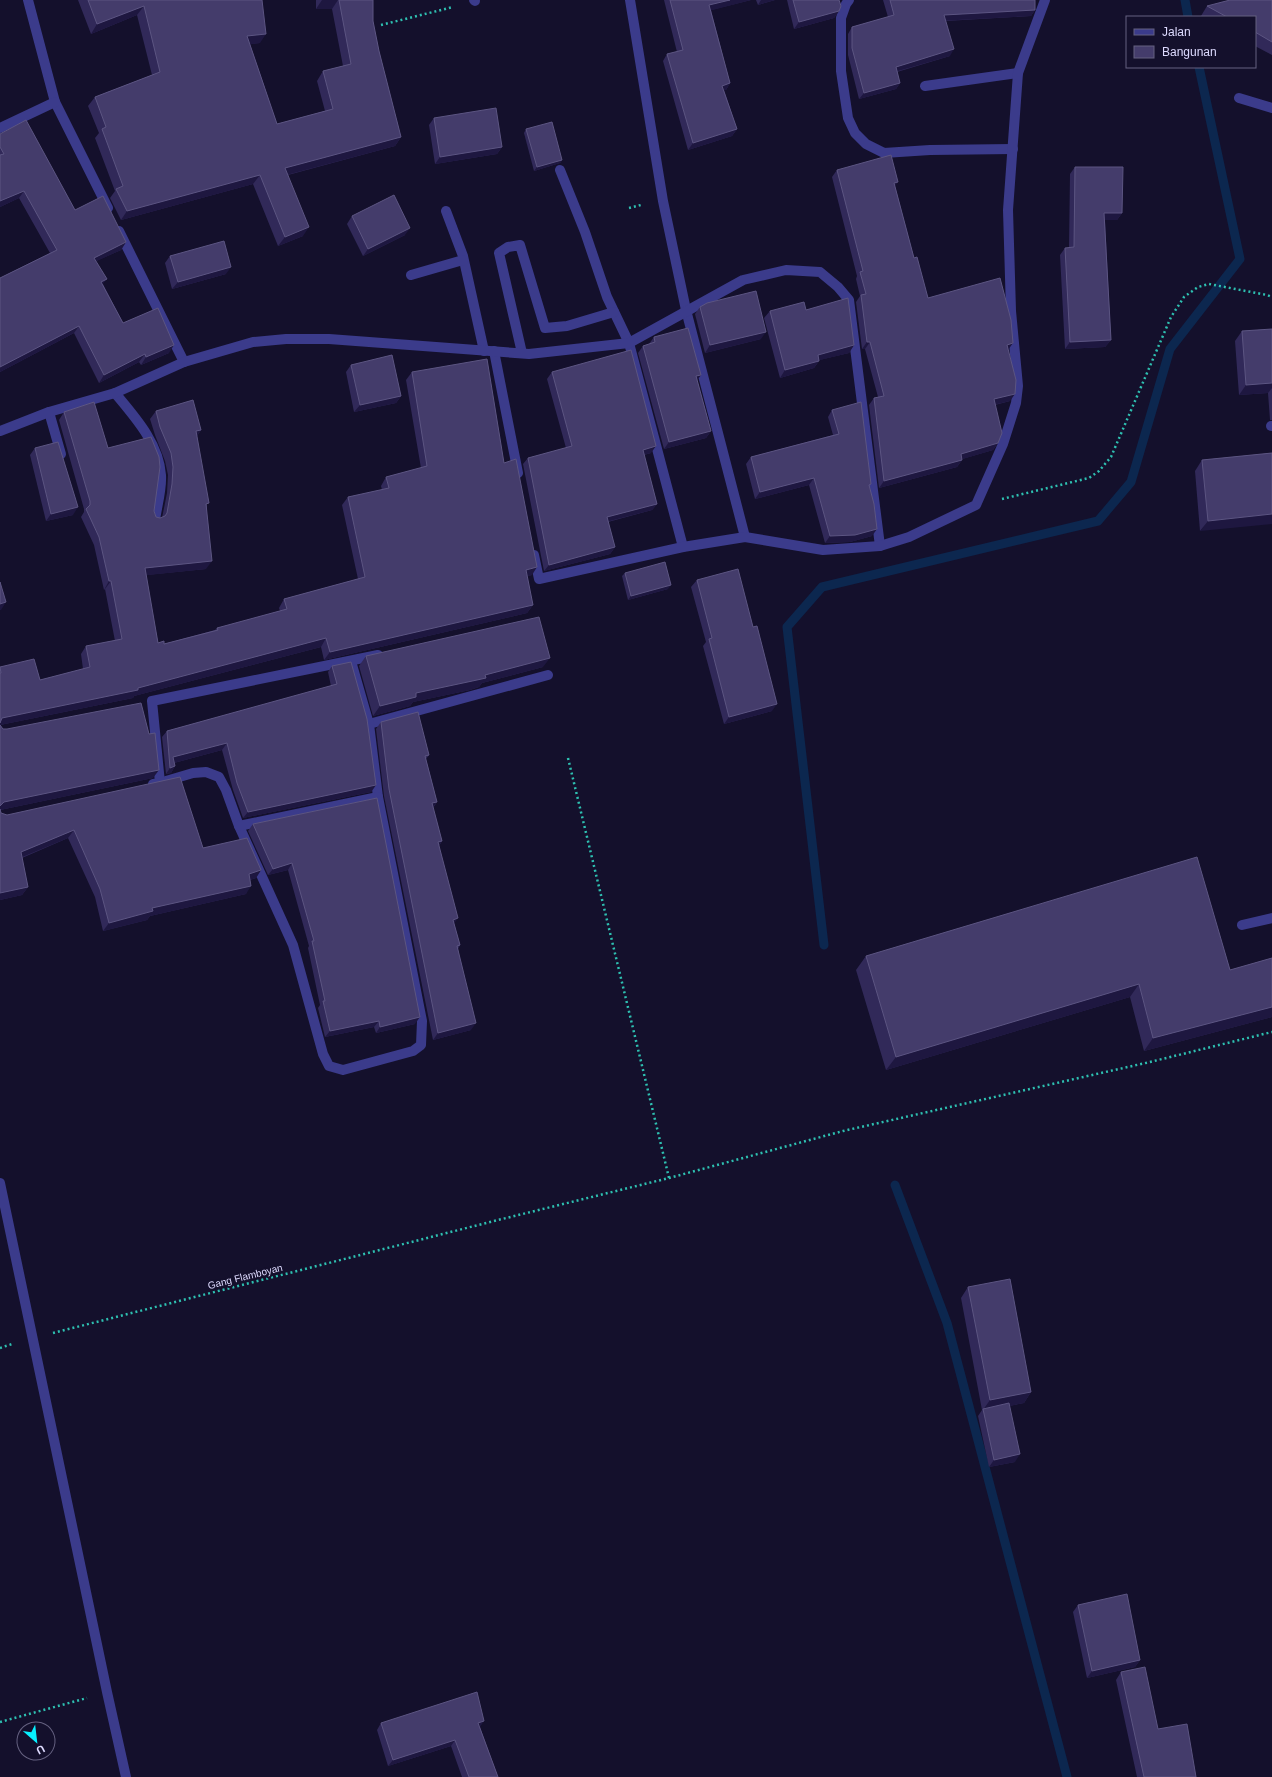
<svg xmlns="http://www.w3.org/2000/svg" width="1272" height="1777" viewBox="0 0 1272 1777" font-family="Helvetica,sans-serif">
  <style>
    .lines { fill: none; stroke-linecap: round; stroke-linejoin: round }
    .stream { stroke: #0c274f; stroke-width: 9 }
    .path { stroke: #2ec0b1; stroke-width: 2.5; stroke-dasharray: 2 3; stroke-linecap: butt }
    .service { stroke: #3b3b8b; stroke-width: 10 }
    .minor { stroke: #3b3b8b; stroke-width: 10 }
    .wall { fill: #312959 }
    .shaded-wall { fill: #1e1740 }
    .building { fill: #443c6b; stroke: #5c5582 }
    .labels { text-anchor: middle; stroke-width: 4; stroke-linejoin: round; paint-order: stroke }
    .street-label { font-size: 10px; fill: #dedbff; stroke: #14102c }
  </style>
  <rect width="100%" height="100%" fill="#14102c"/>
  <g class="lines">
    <!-- stream -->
    <g class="stream">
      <path d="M 1185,0 L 1188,17"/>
      <path d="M 824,945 L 787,627 L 822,587 L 1098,521 L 1131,482 L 1170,349 L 1240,259 L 1199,67"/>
      <path d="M 895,1185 L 947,1323 L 1067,1777"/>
    </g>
    <!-- path -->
    <g class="path">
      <path d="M 381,25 L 453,7"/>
      <path d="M 629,208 L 641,205"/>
      <path d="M 1002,499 L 1089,478 L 1099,471 L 1111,457 L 1171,317 L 1184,297 L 1198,287 L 1209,284 L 1267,295 L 1272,297"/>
      <path d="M 568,758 L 669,1178"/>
      <path d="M 53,1333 L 494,1221 L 669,1178 L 843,1131 L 1150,1062 L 1272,1032"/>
      <path d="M 0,1348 L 12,1344"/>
      <path d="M 0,1722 L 87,1698"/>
    </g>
    <!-- service -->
    <g class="service">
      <path d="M 925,86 L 1018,73"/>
      <path d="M 1271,426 L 1272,426"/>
      <path d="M 1242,925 L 1272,918"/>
    </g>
    <!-- minor -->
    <g class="minor">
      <path d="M 28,0 L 55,102 L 108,208"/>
      <path d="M 474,0 L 475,1"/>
      <path d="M 630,0 L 663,201 L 686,310 L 745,537"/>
      <path d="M 849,0 L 846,4 L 841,18 L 841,71 L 848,118 L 855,133 L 866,144 L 884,153 L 930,150 L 1013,149"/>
      <path d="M 1239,98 L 1272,108"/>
      <path d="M 0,128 L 55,102"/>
      <path d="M 560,170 L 585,232 L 607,297 L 629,343 L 683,547"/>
      <path d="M 446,211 L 463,256 L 484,351"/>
      <path d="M 119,231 L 184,362"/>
      <path d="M 411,275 L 463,260"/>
      <path d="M 494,351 L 518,473"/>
      <path d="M 522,353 L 499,253 L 508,247 L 520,245 L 545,328 L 567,326 L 614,312"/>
      <path d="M 115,393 C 134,416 159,443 161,475 C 162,489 157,506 155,520"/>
      <path d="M 49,412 L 61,454"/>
      <path d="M 0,431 L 49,412 L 115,393 L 184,362 L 253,342 L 286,339 L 329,339 L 529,354 L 629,343 L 743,280 L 786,270 L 820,272 L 838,287 L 849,300 L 880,546"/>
      <path d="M 534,555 L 539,579 L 683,547 L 745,537 L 823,550 L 880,546 L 909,537 L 976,505 L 1003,444 L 1016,403 L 1018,386 L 1011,311 L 1008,210 L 1018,73 L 1045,0"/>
      <path d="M 369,724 L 548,675"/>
      <path d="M 166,781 L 193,773 L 206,772 L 219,777 L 226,790 L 239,826 L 293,945 L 323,1054 L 329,1066 L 343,1070 L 413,1051 L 421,1045 L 422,1021 L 378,797 L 369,724 L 351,661"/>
      <path d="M 153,784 L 160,783 L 152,701 L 378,655"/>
      <path d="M 239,826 L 378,797"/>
      <path d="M 0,1183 L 107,1692 L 126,1777"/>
    </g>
  </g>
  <!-- wall -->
  <g class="wall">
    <path d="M 78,0 L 262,0 L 260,43 L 250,44 L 277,124 L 325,111 L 317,81 L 323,71 L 343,66 L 332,9 L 316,9 L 316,0 L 373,0 L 373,21 L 379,51 L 401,137 L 395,146 L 288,175 L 303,236 L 278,246 L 253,184 L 121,220 L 110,198 L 115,191 L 95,138 L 99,133 L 88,106 L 95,97 L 152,75 L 137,15 L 91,34 Z"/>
    <path d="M 664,0 L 751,0 L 711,10 L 730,83 L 726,90 L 724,90 L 737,129 L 732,136 L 688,150 L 663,61 L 667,54 L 677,52 Z"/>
    <path d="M 756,0 L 775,0 L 758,5 Z"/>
    <path d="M 787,0 L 839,0 L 839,11 L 834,18 L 794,29 Z"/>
    <path d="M 883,0 L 1035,0 L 1035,10 L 1031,16 L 946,21 L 950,56 L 897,72 L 900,83 L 896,89 L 859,99 L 848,55 L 848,34 L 852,27 L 888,17 Z"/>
    <path d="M 1272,0 L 1272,55 L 1255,46 L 1255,17 L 1202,17 L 1201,16 L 1207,6 Z"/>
    <path d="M 434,118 L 502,147 L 497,154 L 435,164 L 429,125 Z"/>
    <path d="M 526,129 L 562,160 L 560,163 L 534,171 L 524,133 Z"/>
    <path d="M 0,134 L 75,210 L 126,242 L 121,250 L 96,261 L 103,284 L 123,323 L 169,353 L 141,365 L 139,362 L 99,383 L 74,333 L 0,372 L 0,278 L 50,253 L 19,198 L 0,207 Z"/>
    <path d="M 1075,167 L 1122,213 L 1117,220 L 1105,220 L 1111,340 L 1105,347 L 1065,349 L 1060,255 L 1065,248 L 1069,248 L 1070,174 Z"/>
    <path d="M 837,170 L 895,186 L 914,258 L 928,298 L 1008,350 L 1010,401 L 995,405 L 998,443 L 993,450 L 962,459 L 962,460 L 957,467 L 879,488 L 869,405 L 874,398 L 878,397 L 865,349 L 862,349 L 856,302 L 860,296 L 856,279 L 857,276 L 832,177 Z"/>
    <path d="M 352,216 L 405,235 L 363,256 L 347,224 Z"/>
    <path d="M 170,256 L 226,274 L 172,289 L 165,263 Z"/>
    <path d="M 700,307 L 761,339 L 705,353 L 695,314 Z"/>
    <path d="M 806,310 L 854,345 L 849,353 L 819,360 L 819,361 L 814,368 L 780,378 L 764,318 L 770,311 Z"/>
    <path d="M 1272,329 L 1272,420 L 1270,420 L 1268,393 L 1239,395 L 1235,341 L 1242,331 Z"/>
    <path d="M 654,337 L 701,375 L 697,380 L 711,431 L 706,438 L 664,449 L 638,353 L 643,346 L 649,344 Z"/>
    <path d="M 351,365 L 401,396 L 396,403 L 354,412 L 346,372 Z"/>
    <path d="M 412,372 L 504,463 L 532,575 L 527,576 L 533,605 L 527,613 L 324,660 L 321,647 L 134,696 L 133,698 L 0,725 L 0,667 L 40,680 L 83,669 L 81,654 L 86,646 L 115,641 L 105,589 L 104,590 L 94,545 L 81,517 L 84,512 L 84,509 L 59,420 L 64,412 L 108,448 L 154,511 L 156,517 L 160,518 L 162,518 L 167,493 L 168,475 L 165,461 L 155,435 L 150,419 L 156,411 L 201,430 L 197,436 L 207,506 L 206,569 L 146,575 L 158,643 L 164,644 L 215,630 L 217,628 L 280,611 L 279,608 L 284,599 L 358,579 L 342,505 L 348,497 L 382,490 L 381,486 L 386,477 L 421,468 L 406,380 Z"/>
    <path d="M 552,372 L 651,453 L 644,455 L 657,504 L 652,510 L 608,522 L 615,547 L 610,554 L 544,571 L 523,464 L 528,458 L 566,448 L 547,379 Z"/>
    <path d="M 832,410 L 870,487 L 872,536 L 850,542 L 825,543 L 809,485 L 755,499 L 746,464 L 751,457 L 833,435 L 828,417 Z"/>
    <path d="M 35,448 L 73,515 L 46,521 L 30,455 Z"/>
    <path d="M 1272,453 L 1200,531 L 1195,471 L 1202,460 Z"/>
    <path d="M 625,573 L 668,589 L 628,600 L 622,576 Z"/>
    <path d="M 697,580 L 772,711 L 724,724 L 703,646 L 706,642 L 691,587 Z"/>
    <path d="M 366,656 L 543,667 L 482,683 L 479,687 L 470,690 L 413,702 L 410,706 L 373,716 L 359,666 Z"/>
    <path d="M 332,666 L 376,785 L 371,792 L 243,818 L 233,790 L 222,750 L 174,763 L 175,766 L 171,773 L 166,774 L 162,737 L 167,731 L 331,686 L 328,672 Z"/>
    <path d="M 381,722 L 429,755 L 426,759 L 437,802 L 433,808 L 442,841 L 439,846 L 454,923 L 460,945 L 458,949 L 471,1030 L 433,1040 L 384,796 L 376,729 Z"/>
    <path d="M 0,725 L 3,729 L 153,778 L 0,810 L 1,813 L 7,815 L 203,848 L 261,870 L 256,878 L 250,880 L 246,894 L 150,916 L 147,920 L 103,931 L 95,897 L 68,838 L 22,858 L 28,887 L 22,895 L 0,900 Z"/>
    <path d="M 377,798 L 415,1024 L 376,1033 L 374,1027 L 325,1037 L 318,1008 L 320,1005 L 308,948 L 309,946 L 288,870 L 268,875 L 248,831 L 253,824 Z"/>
    <path d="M 866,956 L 1230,970 L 1272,958 L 1272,1017 L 1144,1051 L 1130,997 L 886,1070 L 856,970 Z"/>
    <path d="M 968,1287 L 1031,1392 L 1024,1403 L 1009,1406 L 1015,1462 L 989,1467 L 978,1416 L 982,1410 L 961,1298 Z"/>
    <path d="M 1078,1605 L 1140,1660 L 1135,1667 L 1087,1678 L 1073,1612 Z"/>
    <path d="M 1121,1672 L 1158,1729 L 1196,1777 L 1137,1777 L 1116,1680 Z"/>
    <path d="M 381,1723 L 480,1727 L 498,1777 L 462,1777 L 451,1746 L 388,1766 L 377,1730 Z"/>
  </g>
  <!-- shaded-wall -->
  <g class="shaded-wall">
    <path d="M 322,0 L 338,0 L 332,9 L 316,9 Z"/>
    <path d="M 730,0 L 751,0 L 705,12 L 709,5 Z"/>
    <path d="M 761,0 L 775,0 L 758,5 Z"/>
    <path d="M 144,6 L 137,15 L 91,34 L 97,24 Z"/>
    <path d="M 1035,10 L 1031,16 L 939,21 L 944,15 Z"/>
    <path d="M 839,11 L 834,18 L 794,29 L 799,22 Z"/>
    <path d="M 266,34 L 260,43 L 240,46 L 247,36 Z"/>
    <path d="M 954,49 L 950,56 L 891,73 L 896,67 Z"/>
    <path d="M 730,83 L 726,90 L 718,92 L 722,86 Z"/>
    <path d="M 900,83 L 896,89 L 859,99 L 864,93 Z"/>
    <path d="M 737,129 L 732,136 L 688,150 L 693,143 Z"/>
    <path d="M 401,137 L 395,146 L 279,177 L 285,168 Z"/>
    <path d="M 502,147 L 497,154 L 435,164 L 440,157 Z"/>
    <path d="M 562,160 L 560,163 L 534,171 L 537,167 Z"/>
    <path d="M 260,175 L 253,184 L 121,220 L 127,211 Z"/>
    <path d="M 898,182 L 893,189 L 894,183 Z"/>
    <path d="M 24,191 L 19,198 L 0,207 L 0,201 Z"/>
    <path d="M 1104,213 L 1122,213 L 1117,220 L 1099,220 Z"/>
    <path d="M 309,227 L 303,236 L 278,246 L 285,237 Z"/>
    <path d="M 410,228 L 405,235 L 363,256 L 368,249 Z"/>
    <path d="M 126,242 L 121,250 L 88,265 L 94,258 Z"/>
    <path d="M 231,267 L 226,274 L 172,289 L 178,282 Z"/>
    <path d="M 107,279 L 101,286 L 101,282 Z"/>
    <path d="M 79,326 L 74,333 L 0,372 L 0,367 Z"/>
    <path d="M 766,332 L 761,339 L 705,353 L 710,345 Z"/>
    <path d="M 1111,340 L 1105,347 L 1065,349 L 1070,342 Z"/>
    <path d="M 867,342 L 870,342 L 865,349 L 862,349 Z"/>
    <path d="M 1013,343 L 1008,350 L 1007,345 Z"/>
    <path d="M 174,345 L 169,353 L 141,365 L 146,357 Z"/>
    <path d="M 854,345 L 849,353 L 812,362 L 818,355 Z"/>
    <path d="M 145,354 L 139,362 L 99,383 L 104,375 Z"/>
    <path d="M 819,361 L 814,368 L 780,378 L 785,370 Z"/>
    <path d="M 701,375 L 696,382 L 696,376 Z"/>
    <path d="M 1272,383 L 1272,388 L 1268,393 L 1239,395 L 1246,385 Z"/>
    <path d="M 1015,394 L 1010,401 L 989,406 L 994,399 Z"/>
    <path d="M 401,396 L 396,403 L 354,412 L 360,405 Z"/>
    <path d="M 201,430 L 196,438 L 196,431 Z"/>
    <path d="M 711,431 L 706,438 L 664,449 L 669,442 Z"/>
    <path d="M 998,443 L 993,450 L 956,461 L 961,454 Z"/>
    <path d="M 656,446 L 651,453 L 639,456 L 643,450 Z"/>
    <path d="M 962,460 L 957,467 L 879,488 L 884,481 Z"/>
    <path d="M 814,478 L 809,485 L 755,499 L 760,492 Z"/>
    <path d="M 657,504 L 652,510 L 602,523 L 607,517 Z"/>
    <path d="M 78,507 L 73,515 L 46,521 L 51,514 Z"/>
    <path d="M 1272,514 L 1272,524 L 1200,531 L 1208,521 Z"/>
    <path d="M 877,529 L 872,536 L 850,542 L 825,543 L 830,536 Z"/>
    <path d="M 615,547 L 610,554 L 544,571 L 549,565 Z"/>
    <path d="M 212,561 L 206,569 L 139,576 L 145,568 Z"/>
    <path d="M 537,567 L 532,575 L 520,578 L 526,570 Z"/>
    <path d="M 109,581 L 111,581 L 105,589 L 104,590 Z"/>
    <path d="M 671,585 L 668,589 L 628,600 L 631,596 Z"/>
    <path d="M 6,602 L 1,610 L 0,610 L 0,604 Z"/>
    <path d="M 533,605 L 527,613 L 324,660 L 330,652 Z"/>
    <path d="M 326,638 L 321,647 L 134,696 L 133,698 L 0,725 L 0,720 L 2,718 L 138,688 Z"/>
    <path d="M 550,658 L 543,667 L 482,683 L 479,687 L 470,690 L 413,702 L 410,706 L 373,716 L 380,706 L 416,693 Z"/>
    <path d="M 777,704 L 772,711 L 724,724 L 729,717 Z"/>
    <path d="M 227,743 L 222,750 L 170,764 L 173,757 Z"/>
    <path d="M 175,766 L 171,773 L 166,774 L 170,768 Z"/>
    <path d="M 159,770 L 153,778 L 0,810 L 0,806 L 4,802 Z"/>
    <path d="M 376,785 L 371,792 L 243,818 L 248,812 Z"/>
    <path d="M 437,802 L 432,809 L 432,803 Z"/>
    <path d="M 74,830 L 68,838 L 15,860 L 21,852 Z"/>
    <path d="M 442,841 L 437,848 L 438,842 Z"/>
    <path d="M 292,863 L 288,870 L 268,875 L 273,869 Z"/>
    <path d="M 261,870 L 256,878 L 243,882 L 249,874 Z"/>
    <path d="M 251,886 L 246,894 L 150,916 L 147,920 L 103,931 L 109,923 L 152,908 Z"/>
    <path d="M 28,887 L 22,895 L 0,900 L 0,893 Z"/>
    <path d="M 458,918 L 453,925 L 453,920 Z"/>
    <path d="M 1139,984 L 1130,997 L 886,1070 L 896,1057 Z"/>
    <path d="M 1272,1007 L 1272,1017 L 1144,1051 L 1153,1038 Z"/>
    <path d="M 420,1017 L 415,1024 L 376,1033 L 380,1027 Z"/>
    <path d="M 379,1021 L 374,1027 L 325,1037 L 330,1031 Z"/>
    <path d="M 476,1023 L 471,1030 L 433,1040 L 438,1033 Z"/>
    <path d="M 1031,1392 L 1024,1403 L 983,1411 L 983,1410 L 990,1400 Z"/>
    <path d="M 1020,1454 L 1015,1462 L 989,1467 L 994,1460 Z"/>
    <path d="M 1140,1660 L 1135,1667 L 1087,1678 L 1092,1671 Z"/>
    <path d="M 484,1721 L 480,1727 L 478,1723 Z"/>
    <path d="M 455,1740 L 451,1746 L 388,1766 L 393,1760 Z"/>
  </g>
  <!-- building -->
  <g class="building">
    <path d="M 88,0 L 262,0 L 266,34 L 247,36 L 277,124 L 333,109 L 323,71 L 351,64 L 339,0 L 373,0 L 373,21 L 379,51 L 401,137 L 285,168 L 309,227 L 285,237 L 260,175 L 127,211 L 116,189 L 123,186 L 102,129 L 106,127 L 95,97 L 160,72 L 144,6 L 97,24 Z"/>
    <path d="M 670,0 L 730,0 L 709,5 L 730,83 L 722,86 L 737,129 L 693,143 L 667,54 L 683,50 Z"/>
    <path d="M 793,0 L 839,0 L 841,6 L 839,11 L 799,22 Z"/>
    <path d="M 890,0 L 1035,0 L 1035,10 L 944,15 L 954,49 L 896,67 L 900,83 L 864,93 L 852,48 L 852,27 L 894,15 Z"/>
    <path d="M 1230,0 L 1272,0 L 1272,42 L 1255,32 L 1255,17 L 1227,17 L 1207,6 Z"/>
    <path d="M 496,108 L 502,147 L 440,157 L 434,118 Z"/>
    <path d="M 26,120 L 75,210 L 103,196 L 126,242 L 94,258 L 107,279 L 101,282 L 123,323 L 158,308 L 174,345 L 146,357 L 145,354 L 104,375 L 79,326 L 0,367 L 0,278 L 57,250 L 24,191 L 0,201 L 0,155 L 4,154 L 0,147 L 0,134 Z"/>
    <path d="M 552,122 L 562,160 L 537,167 L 526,129 Z"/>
    <path d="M 891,155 L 898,182 L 894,183 L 914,258 L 917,257 L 928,298 L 1000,278 L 1011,320 L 1013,343 L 1007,345 L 1016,380 L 1015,394 L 994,399 L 1002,433 L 998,443 L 961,454 L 962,460 L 884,481 L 874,398 L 884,396 L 870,342 L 867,342 L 861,295 L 866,294 L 860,272 L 863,271 L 837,170 Z"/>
    <path d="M 1075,167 L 1123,167 L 1122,213 L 1104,213 L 1111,340 L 1070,342 L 1065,248 L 1074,247 Z"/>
    <path d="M 394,195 L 410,228 L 368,249 L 352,216 Z"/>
    <path d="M 224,241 L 231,267 L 178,282 L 170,256 Z"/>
    <path d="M 756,291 L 766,332 L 710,345 L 700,307 L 707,303 Z"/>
    <path d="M 848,298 L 854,345 L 818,355 L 819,361 L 785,370 L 770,311 L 804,302 L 806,310 Z"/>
    <path d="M 688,328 L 701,375 L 696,376 L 711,431 L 669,442 L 643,346 L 655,342 L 654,337 Z"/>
    <path d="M 1272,329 L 1272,383 L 1246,385 L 1242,331 Z"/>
    <path d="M 631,350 L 656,446 L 643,450 L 657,504 L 607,517 L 615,547 L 549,565 L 528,458 L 572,446 L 552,372 Z"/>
    <path d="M 392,355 L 401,396 L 360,405 L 351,365 Z"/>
    <path d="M 487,359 L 504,463 L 516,459 L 537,567 L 526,570 L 533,605 L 330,652 L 326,638 L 138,688 L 138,690 L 2,718 L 0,723 L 0,673 L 1,673 L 0,667 L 34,659 L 40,680 L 90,667 L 86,646 L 122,639 L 111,581 L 109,581 L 99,537 L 86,509 L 90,505 L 90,501 L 64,412 L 94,402 L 108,448 L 151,437 L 159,457 L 160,467 L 154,511 L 156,517 L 160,518 L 165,516 L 167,513 L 172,484 L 173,467 L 171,453 L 160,427 L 156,411 L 193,400 L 201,430 L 196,431 L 209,503 L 206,504 L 212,561 L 145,568 L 158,643 L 164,641 L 164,644 L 218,630 L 217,628 L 287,609 L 284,599 L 365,577 L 348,497 L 389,488 L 386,477 L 427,466 L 412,372 Z"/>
    <path d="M 861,402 L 871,484 L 869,485 L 874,504 L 877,529 L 855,535 L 830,536 L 814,478 L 760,492 L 751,457 L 839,434 L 832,410 Z"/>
    <path d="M 58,442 L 78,507 L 51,514 L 35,448 Z"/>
    <path d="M 1272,453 L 1272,514 L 1208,521 L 1202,460 Z"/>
    <path d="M 665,562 L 671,585 L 631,596 L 625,573 Z"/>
    <path d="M 738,569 L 753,627 L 757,626 L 777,704 L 729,717 L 709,639 L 712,638 L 697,580 Z"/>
    <path d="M 0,582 L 6,602 L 0,604 Z"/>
    <path d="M 539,617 L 550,658 L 485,675 L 486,678 L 477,680 L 416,693 L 416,697 L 380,706 L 366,656 Z"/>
    <path d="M 351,662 L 367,719 L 376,785 L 248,812 L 237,783 L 227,743 L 173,757 L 175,766 L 170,768 L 167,731 L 337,684 L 332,666 Z"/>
    <path d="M 141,703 L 149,734 L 155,733 L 159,770 L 4,802 L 0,806 L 0,725 L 3,729 L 7,729 Z"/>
    <path d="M 418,712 L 429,755 L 425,756 L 437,802 L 432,803 L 442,841 L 438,842 L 458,918 L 453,920 L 460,945 L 457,946 L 476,1023 L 438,1033 L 389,789 L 381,722 Z"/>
    <path d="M 180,777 L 203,848 L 247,838 L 261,870 L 249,874 L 251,886 L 152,908 L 153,911 L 109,923 L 100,889 L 74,830 L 21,852 L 28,887 L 0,893 L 0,809 L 1,813 L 7,815 Z"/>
    <path d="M 377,798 L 420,1017 L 380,1027 L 379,1021 L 330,1031 L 323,1001 L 325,1001 L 312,941 L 314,941 L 292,863 L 273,869 L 253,824 Z"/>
    <path d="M 1197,857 L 1230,970 L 1272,958 L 1272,1007 L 1153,1038 L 1139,984 L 896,1057 L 866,956 Z"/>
    <path d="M 1010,1279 L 1031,1392 L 990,1400 L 968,1287 Z"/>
    <path d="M 1009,1403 L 1020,1454 L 994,1460 L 983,1409 Z"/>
    <path d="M 1127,1594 L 1140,1660 L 1092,1671 L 1078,1605 Z"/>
    <path d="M 1145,1667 L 1158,1729 L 1187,1724 L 1196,1777 L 1144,1777 L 1121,1672 Z"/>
    <path d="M 477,1692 L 484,1721 L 478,1723 L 498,1777 L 469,1777 L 455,1740 L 393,1760 L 381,1723 Z"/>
  </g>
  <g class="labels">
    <!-- street labels -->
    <g class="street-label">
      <text transform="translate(245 1276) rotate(-14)" y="4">Gang Flamboyan</text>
    </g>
  </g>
  <!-- legend -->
  <rect x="1126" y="16" width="130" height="52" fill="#14102c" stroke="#656180"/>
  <rect x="1134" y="29" width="20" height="6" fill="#3b3b8b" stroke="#656180"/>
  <text x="1162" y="36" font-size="12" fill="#dedbff">Jalan</text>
  <rect x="1134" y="46" width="20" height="12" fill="#443c6b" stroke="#656180"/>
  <text x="1162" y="56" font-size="12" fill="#dedbff">Bangunan</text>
  <!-- north arrow -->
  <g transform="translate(36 1741) rotate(152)"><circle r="19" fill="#14102c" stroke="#656180"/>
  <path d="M0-3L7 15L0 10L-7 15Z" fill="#07f0ff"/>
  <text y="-6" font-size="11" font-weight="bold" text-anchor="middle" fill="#dedbff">U</text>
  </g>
</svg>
